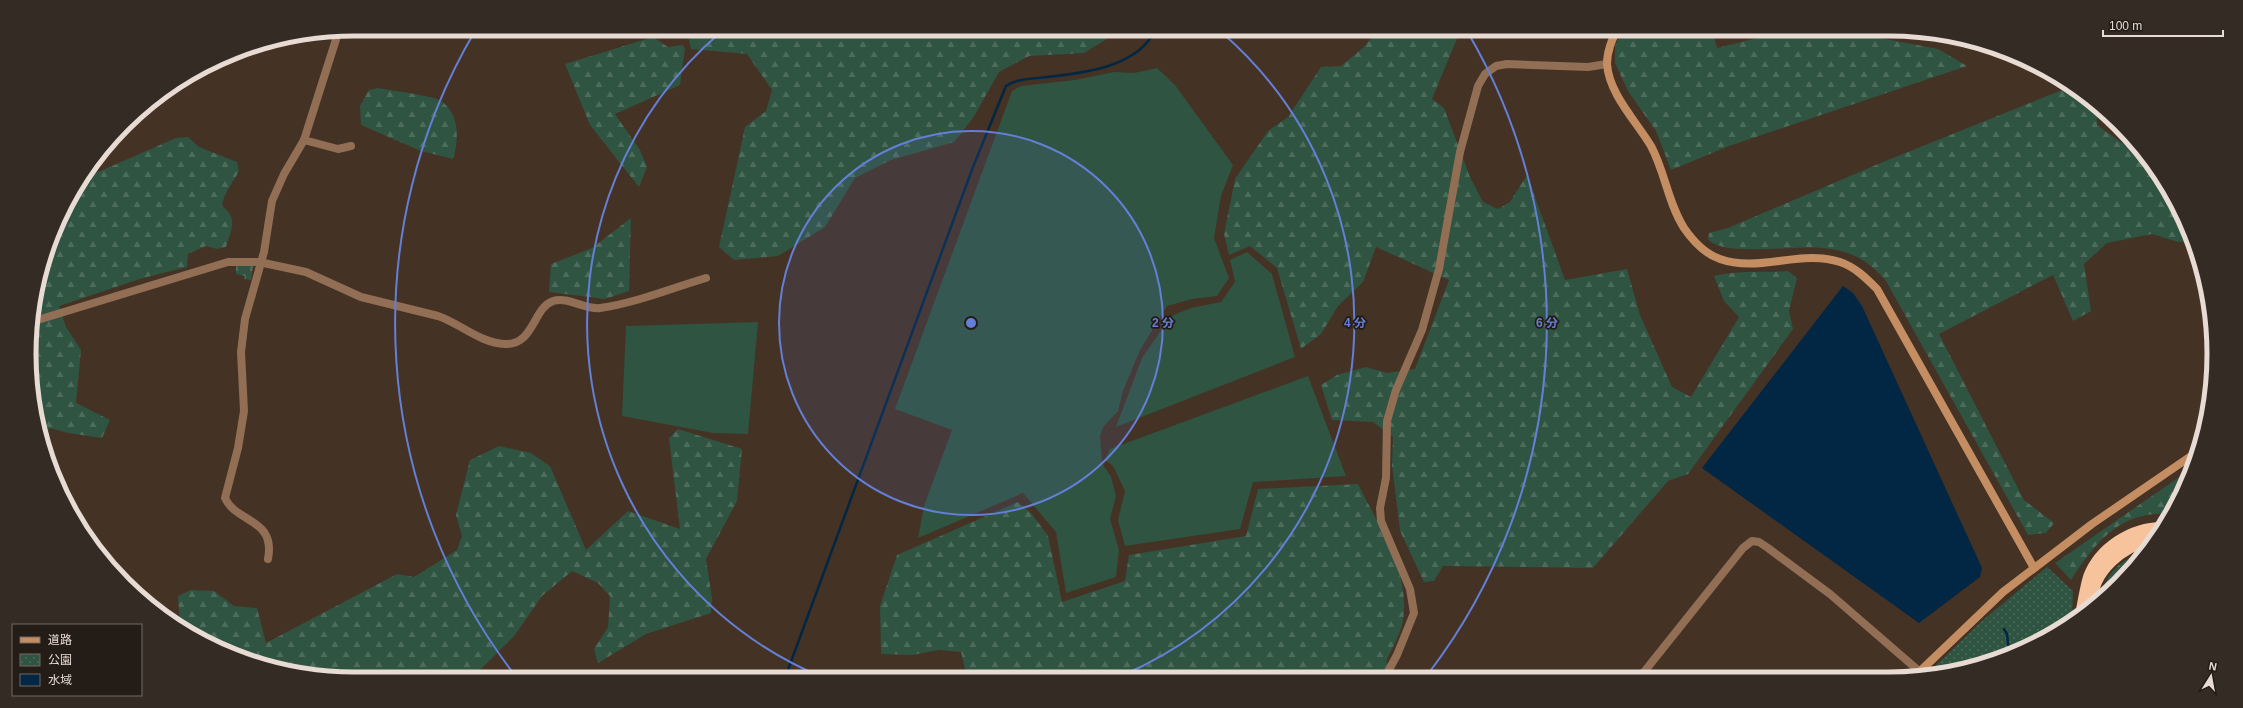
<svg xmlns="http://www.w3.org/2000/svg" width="2243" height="708" viewBox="0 0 2243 708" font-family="Helvetica,'Noto Sans JP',sans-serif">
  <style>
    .green { fill: #2f5441 }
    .forest { fill: url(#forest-firs) }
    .cemetery { fill: url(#cemetery-stones) }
    .park { fill: url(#park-dots) }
    .water { fill: #012745 }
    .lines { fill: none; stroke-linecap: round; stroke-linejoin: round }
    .stream { stroke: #012745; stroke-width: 2.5 }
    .street { stroke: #916e54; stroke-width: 8 }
    .secondary { stroke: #c48d62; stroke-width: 8 }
    .highway { stroke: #f6c39c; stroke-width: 12 }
    .ring { fill: none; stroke: #647fd6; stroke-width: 2 }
    .rim { fill: none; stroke: #e7dbd3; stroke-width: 5 }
    .centre { fill: #647fd6; stroke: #241c16; stroke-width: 2 }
    .ring-label { font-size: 12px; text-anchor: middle; font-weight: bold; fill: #647fd6; stroke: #241c16; stroke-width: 3.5; stroke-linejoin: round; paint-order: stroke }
  </style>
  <defs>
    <pattern id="forest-firs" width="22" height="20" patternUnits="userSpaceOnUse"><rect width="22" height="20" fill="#2f5441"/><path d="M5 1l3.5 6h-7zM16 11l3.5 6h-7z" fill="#4d6c5c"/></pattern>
    <pattern id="cemetery-stones" width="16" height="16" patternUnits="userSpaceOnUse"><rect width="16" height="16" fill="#2f5441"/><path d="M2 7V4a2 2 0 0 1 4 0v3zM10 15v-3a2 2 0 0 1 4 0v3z" fill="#4d6c5c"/></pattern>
    <pattern id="park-dots" width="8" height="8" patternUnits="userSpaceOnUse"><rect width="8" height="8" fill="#2f5441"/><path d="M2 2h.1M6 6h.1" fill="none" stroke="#4d6c5c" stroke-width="1.8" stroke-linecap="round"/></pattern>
  </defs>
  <rect width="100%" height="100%" fill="#443225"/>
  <!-- green -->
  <g class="green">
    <path d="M 1157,68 L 1175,85 L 1233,165 L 1221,196 L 1214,238 L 1229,278 L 1217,296 L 1192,299 L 1167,306 L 1140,350 L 1123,391 L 1118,411 L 1104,426 L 1100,435 L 1102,463 L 1111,477 L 1116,496 L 1110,519 L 1119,550 L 1116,577 L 1066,593 L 1056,532 L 1023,493 L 918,538 L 924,506 L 952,430 L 895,409 L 1012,91 L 1021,86 L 1075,80 L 1114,72 L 1134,73 Z"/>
    <path d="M 1247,252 L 1272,274 L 1295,357 L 1116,427 L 1142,358 L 1171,316 L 1191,308 L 1221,302 L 1235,282 L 1230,260 Z"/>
    <path d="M 758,322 L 748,434 L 713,433 L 622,416 L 626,326 Z"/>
    <path d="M 1308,376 L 1346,476 L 1253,482 L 1240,529 L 1125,546 L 1118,520 L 1125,491 L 1113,466 L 1105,460 L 1110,449 Z"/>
  </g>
  <!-- forest -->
  <g class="forest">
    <path d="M 702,29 L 1123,29 L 1084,53 L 1029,56 L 999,72 L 973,118 L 954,142 L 891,160 L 855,178 L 825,227 L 778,256 L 734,260 L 719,247 L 745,127 L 766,111 L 772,90 L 747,54 L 691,49 L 687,32 Z"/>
    <path d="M 1378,29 L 1461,29 L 1432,99 L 1444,108 L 1470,177 L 1483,202 L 1498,209 L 1510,202 L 1527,175 L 1565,280 L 1627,269 L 1640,315 L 1672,387 L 1691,397 L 1739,317 L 1724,301 L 1714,276 C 1736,270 1764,273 1788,271 L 1797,278 L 1789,311 L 1793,329 L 1688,474 L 1668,481 L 1593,568 L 1443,566 L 1434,581 L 1424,582 L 1400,531 L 1392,465 L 1393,437 L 1373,422 L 1332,420 L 1321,385 L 1337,375 L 1366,367 L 1387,373 L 1415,369 L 1449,280 L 1376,247 L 1363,282 L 1338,306 L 1321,334 L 1301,349 L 1277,268 L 1250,246 L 1229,255 L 1224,234 L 1235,179 L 1268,131 L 1288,117 L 1321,67 L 1341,66 L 1364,47 Z"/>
    <path d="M 1625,29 L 1712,29 L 1717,48 L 1793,29 L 1833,29 L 1938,49 L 1967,66 L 1729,146 L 1671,170 L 1656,131 L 1628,91 L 1615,63 L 1615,45 Z"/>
    <path d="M 653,37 L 668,47 L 682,45 L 685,48 L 680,85 L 615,114 L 640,150 L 647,167 L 639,187 L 590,125 L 565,64 Z"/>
    <path d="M 378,88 C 390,90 434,96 441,101 C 460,114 459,140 453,159 L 421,151 L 361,125 L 360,106 L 369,90 Z"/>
    <path d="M 2067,88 L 2078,90 L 2097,106 L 2097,125 L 2122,143 L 2132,140 C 2156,170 2181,203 2193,241 L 2178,242 L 2152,234 L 2107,243 L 2084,264 L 2091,311 L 2073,321 L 2053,275 L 1939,334 L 2024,500 L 2054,523 L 2046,533 L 2028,535 L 1886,281 C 1845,232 1799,252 1746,249 C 1732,249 1719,248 1708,240 L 1709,233 L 1728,228 L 1883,162 Z"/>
    <path d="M 188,137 L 199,147 L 237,162 L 239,171 C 233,183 224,192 222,206 C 239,219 231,229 226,247 L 217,249 L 206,246 L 188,254 L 187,267 L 143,278 L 59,306 L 66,327 L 81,350 L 76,403 L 110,420 L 102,438 L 68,433 L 50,428 L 41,441 L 30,375 L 32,312 L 63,210 L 82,179 L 176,138 Z"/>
    <path d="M 631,218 L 629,291 L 605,299 L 549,292 L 551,264 L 592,248 Z"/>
    <path d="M 678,429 L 742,449 L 737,501 L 706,559 L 712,598 L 711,613 L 646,634 L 598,663 L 594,649 L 608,627 L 610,596 L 598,583 L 572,571 L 542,596 L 515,635 L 480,670 L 461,679 L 354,679 L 290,673 L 230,654 L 180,628 L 178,596 L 191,590 L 214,591 L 234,606 L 257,608 L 266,643 L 397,574 L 414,577 L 457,550 L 462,536 L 456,515 L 470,460 L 499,446 L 531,453 L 550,466 L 586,550 L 628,511 L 680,529 L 669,438 Z"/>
    <path d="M 2188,471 L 2171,514 C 2121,510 2096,541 2071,580 L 2055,563 Z"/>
    <path d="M 1358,484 C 1378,525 1411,573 1403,620 C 1401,634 1391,649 1386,662 L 1399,677 L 967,678 L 961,652 L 939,650 L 912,655 L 881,654 L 880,606 L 897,555 L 1018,502 L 1032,514 L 1048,536 L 1062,602 L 1125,581 L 1129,555 L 1246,536 L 1258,489 Z"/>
    <path d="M 2144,551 L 2119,584 L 2101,597 C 2106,572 2121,560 2144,551 Z"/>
    <path d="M 677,670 L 678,678 L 652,678 Z"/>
  </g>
  <!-- cemetery -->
  <path class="cemetery" d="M 236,264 L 253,266 L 251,280 L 244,279 L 245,276 L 236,274 Z"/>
  <!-- park -->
  <path class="park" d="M 2047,567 L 2073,591 L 2072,617 L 2033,645 L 1932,676 L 1925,676 L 1983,620 Z"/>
  <!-- water -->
  <path class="water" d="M 1843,286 L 1853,293 L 1862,306 L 1982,568 L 1980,577 L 1919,623 L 1702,468 Z"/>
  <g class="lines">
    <!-- stream -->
    <g class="stream">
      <path d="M 2004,629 L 2007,634 L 2009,653"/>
      <path d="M 785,678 L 973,167 L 1006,86 C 1018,78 1033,79 1047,77 C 1085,73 1138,67 1156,29"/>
    </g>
    <!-- street -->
    <g class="street">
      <path d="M 304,140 L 338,149 L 351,146"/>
      <path d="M 31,322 L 228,262 L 259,262 L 306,272 L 361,297 L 438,316 C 461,324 480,343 505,344 C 534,345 533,308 553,301 C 568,296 585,310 600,308 C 636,303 672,288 706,278"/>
      <path d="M 268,559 C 276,518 236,523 225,498 L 238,448 L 244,411 L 241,352 L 245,319 L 264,252 L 272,201 L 284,174 L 304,140 L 339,30"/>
      <path d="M 1385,677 L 1397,655 L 1414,613 L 1410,589 L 1381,521 L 1380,508 L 1386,478 L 1387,421 L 1396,390 L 1422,330 L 1439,269 L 1460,152 L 1478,86 L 1485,74 L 1496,66 L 1507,64 L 1588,67 L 1607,64"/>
      <path d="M 1640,677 L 1743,548 L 1752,541 L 1759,542 L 1768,548 L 1830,594 L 1919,671"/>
    </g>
    <!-- secondary -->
    <g class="secondary">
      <path d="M 1617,29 C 1612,40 1607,51 1607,64 C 1609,94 1636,121 1651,146 C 1665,172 1668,203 1684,228 C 1693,241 1705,254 1720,259 C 1759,273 1801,249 1840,262 C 1855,267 1866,278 1877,289 L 2034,568"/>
      <path d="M 1915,676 L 2003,592 L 2092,524 L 2194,454"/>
    </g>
    <!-- highway -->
    <g class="highway">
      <path d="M 2092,603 C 2091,571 2123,545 2152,540"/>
      <path d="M 2082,610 C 2084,599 2086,587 2089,577 C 2100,548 2132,528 2162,528"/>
    </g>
  </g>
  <!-- distance rings -->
  <circle cx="971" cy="323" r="192" fill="#647fd6" fill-opacity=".12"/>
  <g class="ring">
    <circle cx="971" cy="323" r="192"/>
    <path d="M824 678A384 384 0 0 1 722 31M1220 31A384 384 0 0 1 1121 676"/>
    <path d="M517 678A576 576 0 0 1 475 31M1467 31A576 576 0 0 1 1428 674"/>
  </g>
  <!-- crop -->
  <path d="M0 0H2243V708H0ZM354 36H1889A318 318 0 0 1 2207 354V354A318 318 0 0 1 1889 672H354A318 318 0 0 1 36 354V354A318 318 0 0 1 354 36Z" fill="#342b25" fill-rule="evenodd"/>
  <path class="rim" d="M354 36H1889A318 318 0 0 1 2207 354V354A318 318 0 0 1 1889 672H354A318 318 0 0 1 36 354V354A318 318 0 0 1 354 36Z"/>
  <circle cx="971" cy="323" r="6" class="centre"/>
  <g class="ring-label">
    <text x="1163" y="327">2 分</text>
    <text x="1355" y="327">4 分</text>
    <text x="1547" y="327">6 分</text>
  </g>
  <!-- legend -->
  <rect x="12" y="624" width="130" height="72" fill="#241c16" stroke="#726862"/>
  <rect x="20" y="637" width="20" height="6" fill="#c48d62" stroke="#726862"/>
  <text x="48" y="644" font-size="12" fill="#e7dbd3">道路</text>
  <rect x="20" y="654" width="20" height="12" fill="url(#park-dots)" stroke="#726862"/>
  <text x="48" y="664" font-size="12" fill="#e7dbd3">公園</text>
  <rect x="20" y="674" width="20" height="12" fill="#012745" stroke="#726862"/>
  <text x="48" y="684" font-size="12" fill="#e7dbd3">水域</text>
  <!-- north arrow -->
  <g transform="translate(2211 676) rotate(11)" stroke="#241c16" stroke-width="3" paint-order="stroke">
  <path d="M0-3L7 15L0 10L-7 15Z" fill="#e7dbd3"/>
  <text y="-6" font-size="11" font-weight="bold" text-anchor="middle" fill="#e7dbd3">N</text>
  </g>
  <!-- scale -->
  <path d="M2103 30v6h120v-6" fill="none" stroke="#e7dbd3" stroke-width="2"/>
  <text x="2109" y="30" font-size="12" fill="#e7dbd3" stroke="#241c16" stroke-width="3" paint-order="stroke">100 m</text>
</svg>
